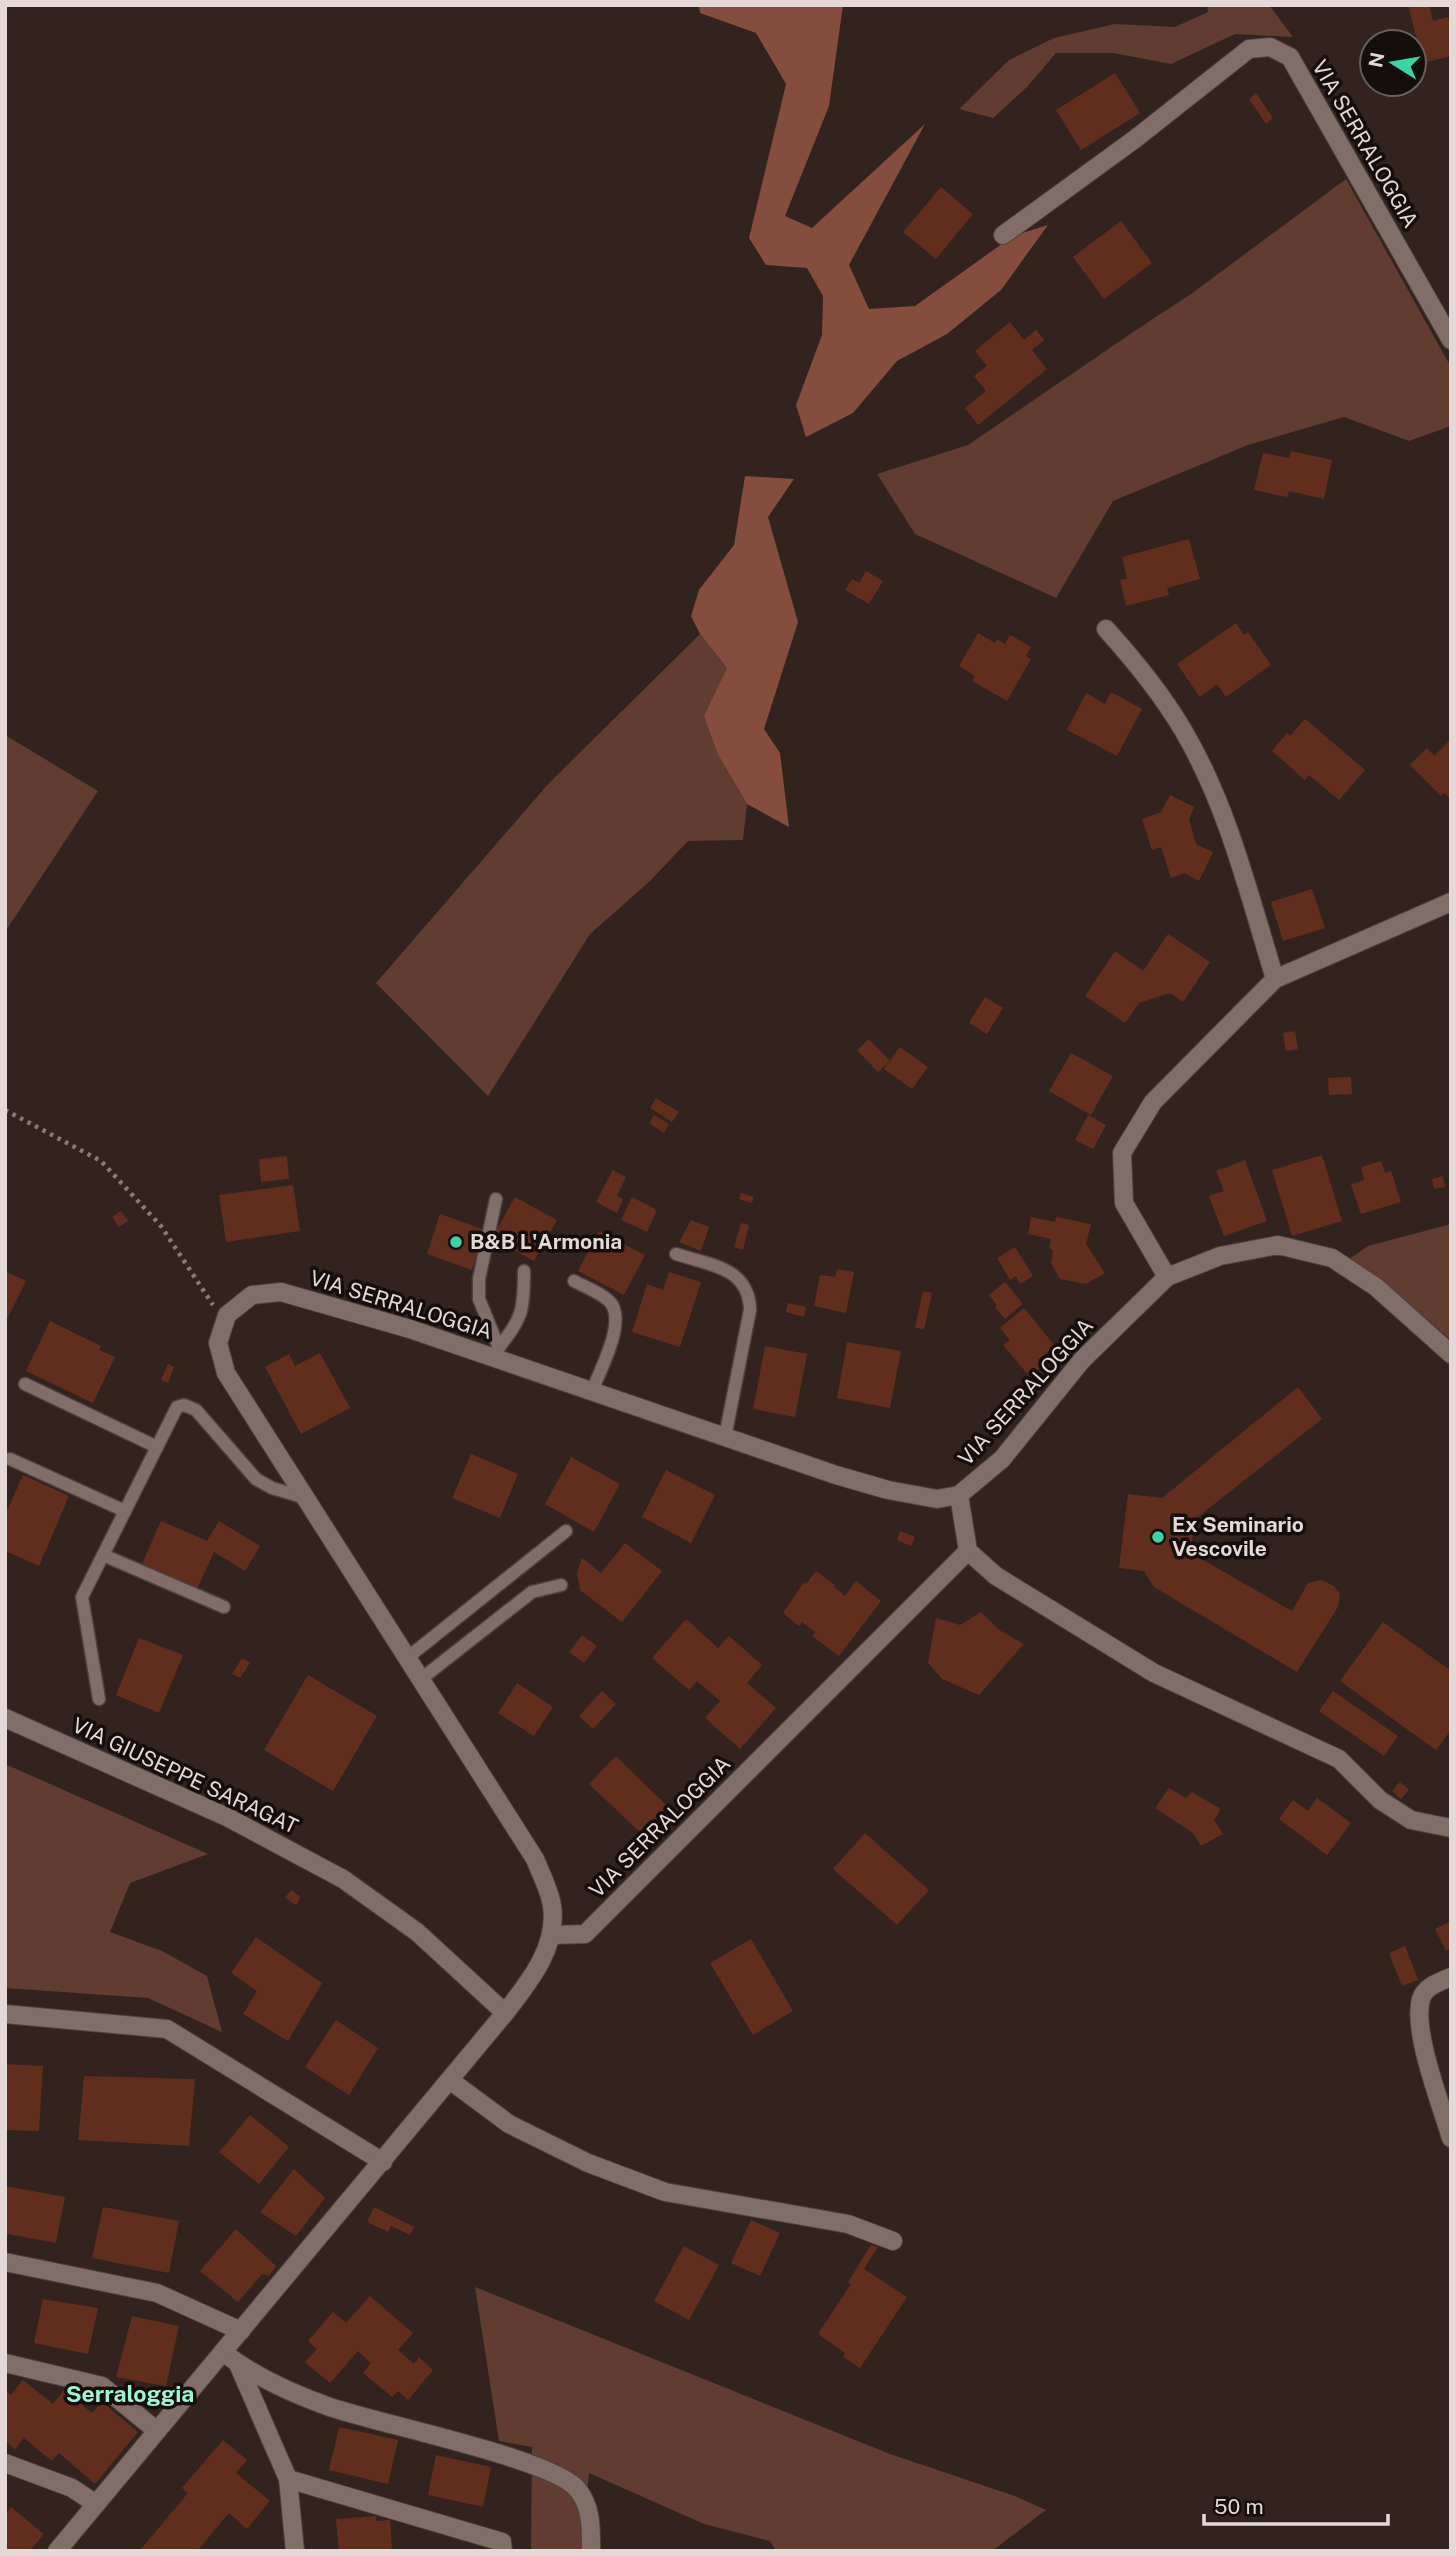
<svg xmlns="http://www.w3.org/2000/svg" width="1456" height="2556" viewBox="0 0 1456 2556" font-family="'Public Sans',sans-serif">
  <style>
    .green { fill: #613c30 }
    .forest { fill: #844d3d }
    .building { fill: #612e1e }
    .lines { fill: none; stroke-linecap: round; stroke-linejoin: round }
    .service-casing { stroke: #4e413e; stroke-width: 15 }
    .minor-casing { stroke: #4e413e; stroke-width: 20 }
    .tertiary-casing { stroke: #4e413e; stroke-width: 20 }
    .secondary-casing { stroke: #4e413e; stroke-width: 20 }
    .path { stroke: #887b77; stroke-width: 4.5; stroke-dasharray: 3.5 5; stroke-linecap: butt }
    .service { stroke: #816e68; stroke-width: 12 }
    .minor { stroke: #816e68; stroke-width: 18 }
    .tertiary { stroke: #816e68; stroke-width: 18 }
    .secondary { stroke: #816e68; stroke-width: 18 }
    .poi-dot { fill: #3bd4a4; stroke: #150e0c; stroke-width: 2.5 }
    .labels { text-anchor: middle; stroke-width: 7; stroke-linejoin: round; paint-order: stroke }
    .street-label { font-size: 21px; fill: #e4d9d6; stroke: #150e0c }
    .poi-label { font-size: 21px; font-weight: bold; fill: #e4d9d6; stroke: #150e0c; text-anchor: start }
    .neighbourhood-label { font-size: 23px; font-weight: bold; fill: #9df7d4; stroke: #150e0c }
  </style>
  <rect width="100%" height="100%" fill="#32231e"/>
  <!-- green -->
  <g class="green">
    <path d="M 1207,5 L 1269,5 L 1293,37 L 1235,34 L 1171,64 L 1113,53 L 1056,53 L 1028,86 L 993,118 L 959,109 L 1009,60 L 1054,38 L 1115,24 L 1175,27 L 1208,12 Z"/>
    <path d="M 1346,179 L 1451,367 L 1451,426 L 1409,441 L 1344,417 L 1248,445 L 1113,501 L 1056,598 L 915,534 L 877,474 L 968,445 L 1139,328 L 1191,294 Z"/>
    <path d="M 700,634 L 727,668 L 705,716 L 718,755 L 747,804 L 743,840 L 688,841 L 650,881 L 590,934 L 488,1096 L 376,983 L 549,783 Z"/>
    <path d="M 5,735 L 98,791 L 5,932 Z"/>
    <path d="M 1451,1224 L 1451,1340 L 1378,1277 L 1348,1260 L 1368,1246 Z"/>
    <path d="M 5,1764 L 208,1854 L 130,1883 L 110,1932 L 162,1951 L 207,1976 L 222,2032 L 148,1998 L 5,1988 Z"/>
    <path d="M 475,2287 L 890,2454 L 1015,2496 L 1046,2510 L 992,2551 L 776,2551 L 770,2541 L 704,2524 L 589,2473 L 581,2551 L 531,2551 L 532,2447 L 499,2441 Z"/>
  </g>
  <!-- forest -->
  <g class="forest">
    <path d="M 699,5 L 843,5 L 829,106 L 785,216 L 812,228 L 925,124 L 849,265 L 869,309 L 915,306 L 1013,236 L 1048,225 L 1001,290 L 947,334 L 897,361 L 853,413 L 806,437 L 796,405 L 822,335 L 823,296 L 807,268 L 766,265 L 749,238 L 786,84 L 756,33 L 700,13 Z"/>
    <path d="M 745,476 L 794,479 L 768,517 L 798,622 L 764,729 L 780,753 L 789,827 L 747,804 L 718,755 L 704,716 L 727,668 L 700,634 L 691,616 L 699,590 L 734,545 Z"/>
  </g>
  <!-- building -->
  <g class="building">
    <path d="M 1408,5 L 1429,5 L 1433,21 L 1448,17 L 1451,28 L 1451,56 L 1423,63 Z"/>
    <path d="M 1115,73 L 1140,113 L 1081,150 L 1056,110 Z"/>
    <path d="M 1256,93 L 1273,118 L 1266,124 L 1249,99 Z"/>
    <path d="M 941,187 L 973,214 L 936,259 L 903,232 Z"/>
    <path d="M 1121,221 L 1152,263 L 1104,299 L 1073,257 Z"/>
    <path d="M 1010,322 L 1024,340 L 1036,330 L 1044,340 L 1032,350 L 1047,369 L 978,425 L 965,408 L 986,391 L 974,376 L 987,366 L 975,351 Z"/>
    <path d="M 1291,451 L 1332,460 L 1324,499 L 1289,491 L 1287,497 L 1254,490 L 1263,453 L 1289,458 Z"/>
    <path d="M 1189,539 L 1200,579 L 1167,588 L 1169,595 L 1126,606 L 1120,580 L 1127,579 L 1122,557 Z"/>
    <path d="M 866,571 L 883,581 L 869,604 L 845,590 L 852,579 L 859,583 Z"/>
    <path d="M 1236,623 L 1244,635 L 1248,632 L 1271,665 L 1226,697 L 1217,684 L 1200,697 L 1177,664 Z"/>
    <path d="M 978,633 L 995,643 L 997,639 L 1005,644 L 1010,635 L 1031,647 L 1026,656 L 1031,659 L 1007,701 L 972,681 L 975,676 L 959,666 Z"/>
    <path d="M 1111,692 L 1142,709 L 1117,756 L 1067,730 L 1086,693 L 1105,704 Z"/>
    <path d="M 1305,719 L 1365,770 L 1339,800 L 1309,775 L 1305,780 L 1272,751 L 1287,733 L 1290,736 Z"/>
    <path d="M 1451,739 L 1451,800 L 1444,793 L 1441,796 L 1410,765 L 1427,748 L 1434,756 Z"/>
    <path d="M 1170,795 L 1194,807 L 1189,819 L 1196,844 L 1213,852 L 1199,881 L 1184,873 L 1171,878 L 1161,847 L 1152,850 L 1142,819 L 1161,812 Z"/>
    <path d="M 1312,889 L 1325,928 L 1283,941 L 1271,902 Z"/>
    <path d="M 1168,934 L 1210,962 L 1183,1002 L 1170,993 L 1139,1003 L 1125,1023 L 1085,996 L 1115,951 L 1143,971 Z"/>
    <path d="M 985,997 L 1003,1008 L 987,1034 L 969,1023 Z"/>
    <path d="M 1295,1031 L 1298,1049 L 1286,1051 L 1283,1033 Z"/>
    <path d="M 869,1039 L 890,1061 L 878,1072 L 857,1050 Z"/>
    <path d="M 900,1047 L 928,1067 L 912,1089 L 884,1069 Z"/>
    <path d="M 1071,1053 L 1113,1076 L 1091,1115 L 1049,1091 Z"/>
    <path d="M 1351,1077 L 1352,1094 L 1329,1095 L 1328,1078 Z"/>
    <path d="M 656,1098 L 679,1112 L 672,1122 L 650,1108 Z"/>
    <path d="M 654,1115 L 669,1124 L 664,1133 L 649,1123 Z"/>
    <path d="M 1088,1115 L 1106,1125 L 1093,1149 L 1075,1140 Z"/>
    <path d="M 1322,1155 L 1342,1221 L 1292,1236 L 1272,1170 Z"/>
    <path d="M 287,1156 L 289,1179 L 261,1182 L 259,1159 Z"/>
    <path d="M 1245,1160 L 1267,1221 L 1224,1236 L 1209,1196 L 1224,1191 L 1216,1171 Z"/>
    <path d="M 1381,1161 L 1385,1173 L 1391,1171 L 1401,1202 L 1361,1214 L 1351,1184 L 1364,1180 L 1361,1167 Z"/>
    <path d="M 613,1170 L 626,1177 L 617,1196 L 623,1199 L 617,1213 L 596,1202 Z"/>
    <path d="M 1443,1176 L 1445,1187 L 1434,1189 L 1432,1179 Z"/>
    <path d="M 293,1185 L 300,1231 L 226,1242 L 219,1195 Z"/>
    <path d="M 741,1193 L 754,1197 L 752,1203 L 739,1199 Z"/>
    <path d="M 515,1197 L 557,1220 L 534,1261 L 492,1238 Z"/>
    <path d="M 632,1197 L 657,1210 L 647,1232 L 621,1220 Z"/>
    <path d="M 121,1211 L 128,1221 L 119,1227 L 112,1217 Z"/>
    <path d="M 440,1214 L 485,1230 L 472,1270 L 427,1254 Z"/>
    <path d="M 1031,1217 L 1055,1222 L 1056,1217 L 1091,1224 L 1086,1244 L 1105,1273 L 1086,1284 L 1060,1279 L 1051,1263 L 1053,1250 L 1049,1248 L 1051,1239 L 1028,1234 Z"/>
    <path d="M 691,1220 L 709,1227 L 701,1251 L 679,1242 Z"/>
    <path d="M 741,1223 L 749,1225 L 743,1250 L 734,1247 Z"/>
    <path d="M 599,1231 L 645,1255 L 624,1295 L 578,1271 Z"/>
    <path d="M 1015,1247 L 1033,1276 L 1020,1284 L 1016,1276 L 1010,1280 L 997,1258 Z"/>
    <path d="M 837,1269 L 854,1272 L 846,1313 L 814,1306 L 820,1275 L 835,1277 Z"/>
    <path d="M 5,1271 L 26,1281 L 5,1323 Z"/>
    <path d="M 669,1272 L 701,1282 L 680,1347 L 632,1332 L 647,1284 L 663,1290 Z"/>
    <path d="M 1005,1282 L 1023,1304 L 1005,1319 L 995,1307 L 997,1305 L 989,1295 Z"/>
    <path d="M 923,1291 L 932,1293 L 924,1329 L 915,1328 Z"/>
    <path d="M 788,1303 L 806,1307 L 804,1317 L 786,1312 Z"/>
    <path d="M 1024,1308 L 1055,1346 L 1038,1360 L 1043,1366 L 1030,1377 L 1003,1345 L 1010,1340 L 1000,1328 Z"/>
    <path d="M 50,1321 L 101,1346 L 99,1350 L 115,1357 L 93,1403 L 26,1371 Z"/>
    <path d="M 847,1342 L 901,1351 L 890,1408 L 837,1398 Z"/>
    <path d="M 765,1346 L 807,1354 L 795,1417 L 753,1409 Z"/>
    <path d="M 320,1353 L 350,1408 L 301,1434 L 265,1367 L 289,1354 L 295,1366 Z"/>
    <path d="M 168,1364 L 174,1367 L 168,1383 L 161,1380 Z"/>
    <path d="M 1298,1387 L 1322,1419 L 1194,1520 L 1191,1553 L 1292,1611 L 1308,1583 L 1321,1580 L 1334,1586 L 1340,1594 L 1338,1607 L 1297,1672 L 1154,1587 L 1144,1571 L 1119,1568 L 1128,1494 L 1162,1498 Z"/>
    <path d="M 471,1454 L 518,1474 L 500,1518 L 452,1498 Z"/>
    <path d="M 571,1457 L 620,1484 L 594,1532 L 545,1504 Z"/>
    <path d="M 666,1470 L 715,1495 L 691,1543 L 642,1517 Z"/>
    <path d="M 23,1475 L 69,1496 L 39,1566 L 5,1551 L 5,1508 L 8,1509 Z"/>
    <path d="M 161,1521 L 207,1541 L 219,1521 L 260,1546 L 245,1571 L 214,1552 L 197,1589 L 142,1564 Z"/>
    <path d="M 900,1531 L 915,1537 L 911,1546 L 897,1540 Z"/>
    <path d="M 625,1543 L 662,1571 L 622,1622 L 580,1590 L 577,1573 L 582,1558 L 601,1573 Z"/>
    <path d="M 816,1571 L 835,1585 L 834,1587 L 845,1596 L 856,1581 L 881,1601 L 839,1656 L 812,1636 L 815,1632 L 802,1622 L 799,1626 L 783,1613 L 804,1582 L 806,1584 Z"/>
    <path d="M 981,1612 L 999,1630 L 1024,1644 L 979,1695 L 942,1679 L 928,1663 L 936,1618 L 960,1625 Z"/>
    <path d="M 686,1619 L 718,1648 L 729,1636 L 762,1665 L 747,1683 L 776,1708 L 740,1749 L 705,1718 L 720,1701 L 697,1681 L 689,1690 L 652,1658 Z"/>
    <path d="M 1383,1622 L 1451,1671 L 1451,1730 L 1436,1750 L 1340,1681 Z"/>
    <path d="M 582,1635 L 597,1646 L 584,1663 L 569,1652 Z"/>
    <path d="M 139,1638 L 183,1655 L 159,1713 L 116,1695 Z"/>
    <path d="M 242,1658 L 250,1663 L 240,1678 L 232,1674 Z"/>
    <path d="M 308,1675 L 377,1716 L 333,1791 L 264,1750 Z"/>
    <path d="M 517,1683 L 553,1707 L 534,1736 L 498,1713 Z"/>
    <path d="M 602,1691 L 616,1704 L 593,1729 L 579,1716 Z"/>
    <path d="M 1333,1691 L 1398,1736 L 1384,1756 L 1319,1711 Z"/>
    <path d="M 616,1756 L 667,1806 L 641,1833 L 589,1784 Z"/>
    <path d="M 1400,1782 L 1409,1790 L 1401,1799 L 1392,1791 Z"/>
    <path d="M 1169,1788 L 1186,1798 L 1192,1792 L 1221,1809 L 1214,1820 L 1223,1834 L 1201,1846 L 1193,1833 L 1155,1808 Z"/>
    <path d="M 1317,1798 L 1351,1823 L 1327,1855 L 1279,1819 L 1293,1800 L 1308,1811 Z"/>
    <path d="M 865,1833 L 929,1890 L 897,1925 L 833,1869 Z"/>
    <path d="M 291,1890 L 301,1897 L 296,1905 L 285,1898 Z"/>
    <path d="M 1451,1921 L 1451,1948 L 1446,1951 L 1435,1929 Z"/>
    <path d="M 256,1937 L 322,1983 L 288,2041 L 243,2014 L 257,1991 L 231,1973 Z"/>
    <path d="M 751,1939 L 793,2011 L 753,2035 L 710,1963 Z"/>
    <path d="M 1405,1946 L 1418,1980 L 1402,1986 L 1389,1953 Z"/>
    <path d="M 336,2020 L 378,2048 L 349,2095 L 305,2067 Z"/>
    <path d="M 5,2064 L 43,2066 L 39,2131 L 5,2130 Z"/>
    <path d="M 84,2076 L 195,2079 L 189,2146 L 78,2140 Z"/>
    <path d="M 250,2115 L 289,2147 L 259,2184 L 219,2152 Z"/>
    <path d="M 294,2169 L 325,2198 L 296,2236 L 260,2212 Z"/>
    <path d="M 5,2186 L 65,2197 L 56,2243 L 8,2234 L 5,2241 Z"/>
    <path d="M 103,2207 L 179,2221 L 169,2273 L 92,2258 Z"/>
    <path d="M 374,2207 L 414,2227 L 410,2235 L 391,2226 L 388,2232 L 367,2222 Z"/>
    <path d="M 751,2220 L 780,2233 L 760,2276 L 731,2263 Z"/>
    <path d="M 236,2229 L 276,2266 L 269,2276 L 262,2274 L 238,2302 L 200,2271 Z"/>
    <path d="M 871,2245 L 878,2247 L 864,2269 L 907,2297 L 860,2368 L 843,2357 L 845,2353 L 818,2334 L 851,2284 L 848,2282 Z"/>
    <path d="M 684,2246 L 719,2265 L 689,2320 L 654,2301 Z"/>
    <path d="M 370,2296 L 413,2333 L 398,2350 L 414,2364 L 419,2357 L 433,2370 L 408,2400 L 398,2391 L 392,2397 L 363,2373 L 371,2363 L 358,2351 L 330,2383 L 305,2362 L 317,2349 L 308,2341 L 333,2312 L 346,2323 Z"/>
    <path d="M 43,2299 L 98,2308 L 88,2354 L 34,2343 Z"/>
    <path d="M 132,2316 L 179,2326 L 166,2386 L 116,2377 Z"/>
    <path d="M 23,2380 L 53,2404 L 64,2390 L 92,2413 L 102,2402 L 138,2432 L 95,2484 L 59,2453 L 52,2461 L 24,2438 L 15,2449 L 5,2440 L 5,2390 L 11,2395 Z"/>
    <path d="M 339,2427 L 398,2440 L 388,2484 L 329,2470 Z"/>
    <path d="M 223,2440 L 247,2460 L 236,2473 L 270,2501 L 247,2529 L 229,2513 L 197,2551 L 143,2551 L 141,2549 L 188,2493 L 182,2488 Z"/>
    <path d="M 436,2455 L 491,2467 L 483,2507 L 428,2495 Z"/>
    <path d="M 11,2507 L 44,2534 L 30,2551 L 5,2551 L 5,2514 Z"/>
    <path d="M 376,2516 L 376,2521 L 390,2520 L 392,2551 L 339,2551 L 336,2519 Z"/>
  </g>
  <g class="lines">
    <!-- service casing -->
    <g class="service-casing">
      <g id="service">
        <path d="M 496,1199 L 479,1279 L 479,1299 L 499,1348"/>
        <path d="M 676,1254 C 709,1265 749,1267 750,1310 L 725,1437"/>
        <path d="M 574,1281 C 585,1287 599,1292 608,1300 C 629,1318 600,1370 592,1391"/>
        <path d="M 494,1354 C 521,1318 524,1317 524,1271"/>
        <path d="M 25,1384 L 157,1447"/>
        <path d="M 10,1459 L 125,1511"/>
        <path d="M 103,1555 L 224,1607"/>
        <path d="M 407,1658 L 566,1531"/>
        <path d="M 421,1679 L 532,1592 L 561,1585"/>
        <path d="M 99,1699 L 82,1597 L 177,1407 L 184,1405 L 196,1410 L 256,1479 L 272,1488 L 306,1498"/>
      </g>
    </g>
    <!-- minor casing -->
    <g class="minor-casing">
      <g id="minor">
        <path d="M 1003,235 L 1135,139 L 1249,49 L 1270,47 L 1290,57 L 1451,340"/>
        <path d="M 1106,629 C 1135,661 1161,693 1183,730 C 1228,806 1249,895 1275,979"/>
        <path d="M 1167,1277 L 1124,1203 L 1122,1153 L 1153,1102 L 1275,979 L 1451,902"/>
        <path d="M 959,1495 L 968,1551 L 996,1576 L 1154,1673 L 1339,1759 L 1380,1800 L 1411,1820 L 1451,1828"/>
        <path d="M 553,1935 L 585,1934 L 968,1551"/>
        <path d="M 1451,1977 C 1440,1982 1425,1986 1421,1999 C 1412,2031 1441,2104 1451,2138"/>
        <path d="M 5,2014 L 167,2029 L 383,2162"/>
        <path d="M 451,2081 L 509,2124 L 588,2163 L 665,2192 L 848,2224 L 893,2241"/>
        <path d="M 5,2262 L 157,2293 L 241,2331"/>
        <path d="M 223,2352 C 253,2376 291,2393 327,2406 C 373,2423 556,2459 578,2490 C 592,2508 591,2529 591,2551"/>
        <path d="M 5,2363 L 102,2386 L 157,2431"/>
        <path d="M 238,2364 L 288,2479 L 502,2542 L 503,2551"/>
        <path d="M 5,2463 L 72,2488 L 96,2504"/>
        <path d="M 288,2479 L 295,2551"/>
      </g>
    </g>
    <!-- tertiary casing -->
    <g class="tertiary-casing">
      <path id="tertiary" d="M 5,1718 L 227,1817 L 343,1879 L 417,1932 L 505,2013"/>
    </g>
    <!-- secondary casing -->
    <g class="secondary-casing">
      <path id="secondary" d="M 57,2551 L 505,2013 C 529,1982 558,1947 552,1906 C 550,1891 541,1874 535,1859 L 226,1373 L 218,1343 L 227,1315 L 252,1295 L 281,1292 L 410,1329 L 836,1475 L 888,1490 L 937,1499 L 959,1495 L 1002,1459 L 1082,1360 L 1167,1277 L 1220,1256 L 1278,1245 L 1332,1258 L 1376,1287 L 1451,1354"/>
    </g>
    <!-- path -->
    <path class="path" d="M 5,1110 L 101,1161 L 161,1226 L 213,1305"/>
    <!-- service -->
    <use href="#service" class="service"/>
    <!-- minor -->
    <use href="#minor" class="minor"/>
    <!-- tertiary -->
    <use href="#tertiary" class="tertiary"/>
    <!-- secondary -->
    <use href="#secondary" class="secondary"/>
  </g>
  <!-- markers -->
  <g class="poi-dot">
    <circle cx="456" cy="1242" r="7"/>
    <circle cx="1158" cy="1537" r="7"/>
  </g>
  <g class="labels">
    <!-- street labels -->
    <g class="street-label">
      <text transform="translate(1365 144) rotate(60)" y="7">VIA SERRALOGGIA</text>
      <text transform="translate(401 1305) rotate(17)" y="7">VIA SERRALOGGIA</text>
      <text transform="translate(1026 1392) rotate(-48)" y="7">VIA SERRALOGGIA</text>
      <text transform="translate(185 1776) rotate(25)" y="7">VIA GIUSEPPE SARAGAT</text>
      <text transform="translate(660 1827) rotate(-45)" y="7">VIA SERRALOGGIA</text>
    </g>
    <!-- poi labels -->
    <g class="poi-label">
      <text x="470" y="1249">B&amp;B L'Armonia</text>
      <text x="1172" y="1532">Ex Seminario<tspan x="1172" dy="24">Vescovile</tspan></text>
    </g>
    <!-- neighbourhood labels -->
    <g class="neighbourhood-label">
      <text x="130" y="2402">Serraloggia</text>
    </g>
  </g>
  <!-- border -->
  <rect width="1456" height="2556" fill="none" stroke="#e4d9d6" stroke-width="14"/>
  <!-- north arrow -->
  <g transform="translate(1393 63) rotate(281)"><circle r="33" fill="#150e0c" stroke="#685f5d" stroke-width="2"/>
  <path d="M0-5L12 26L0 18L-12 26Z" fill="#3bd4a4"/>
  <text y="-10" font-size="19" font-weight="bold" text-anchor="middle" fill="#e4d9d6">N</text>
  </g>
  <!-- scale -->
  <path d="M1204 2514v10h184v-10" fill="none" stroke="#e4d9d6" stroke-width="3.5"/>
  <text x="1214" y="2514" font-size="21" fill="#e4d9d6" stroke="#150e0c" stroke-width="5" paint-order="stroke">50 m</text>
</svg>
